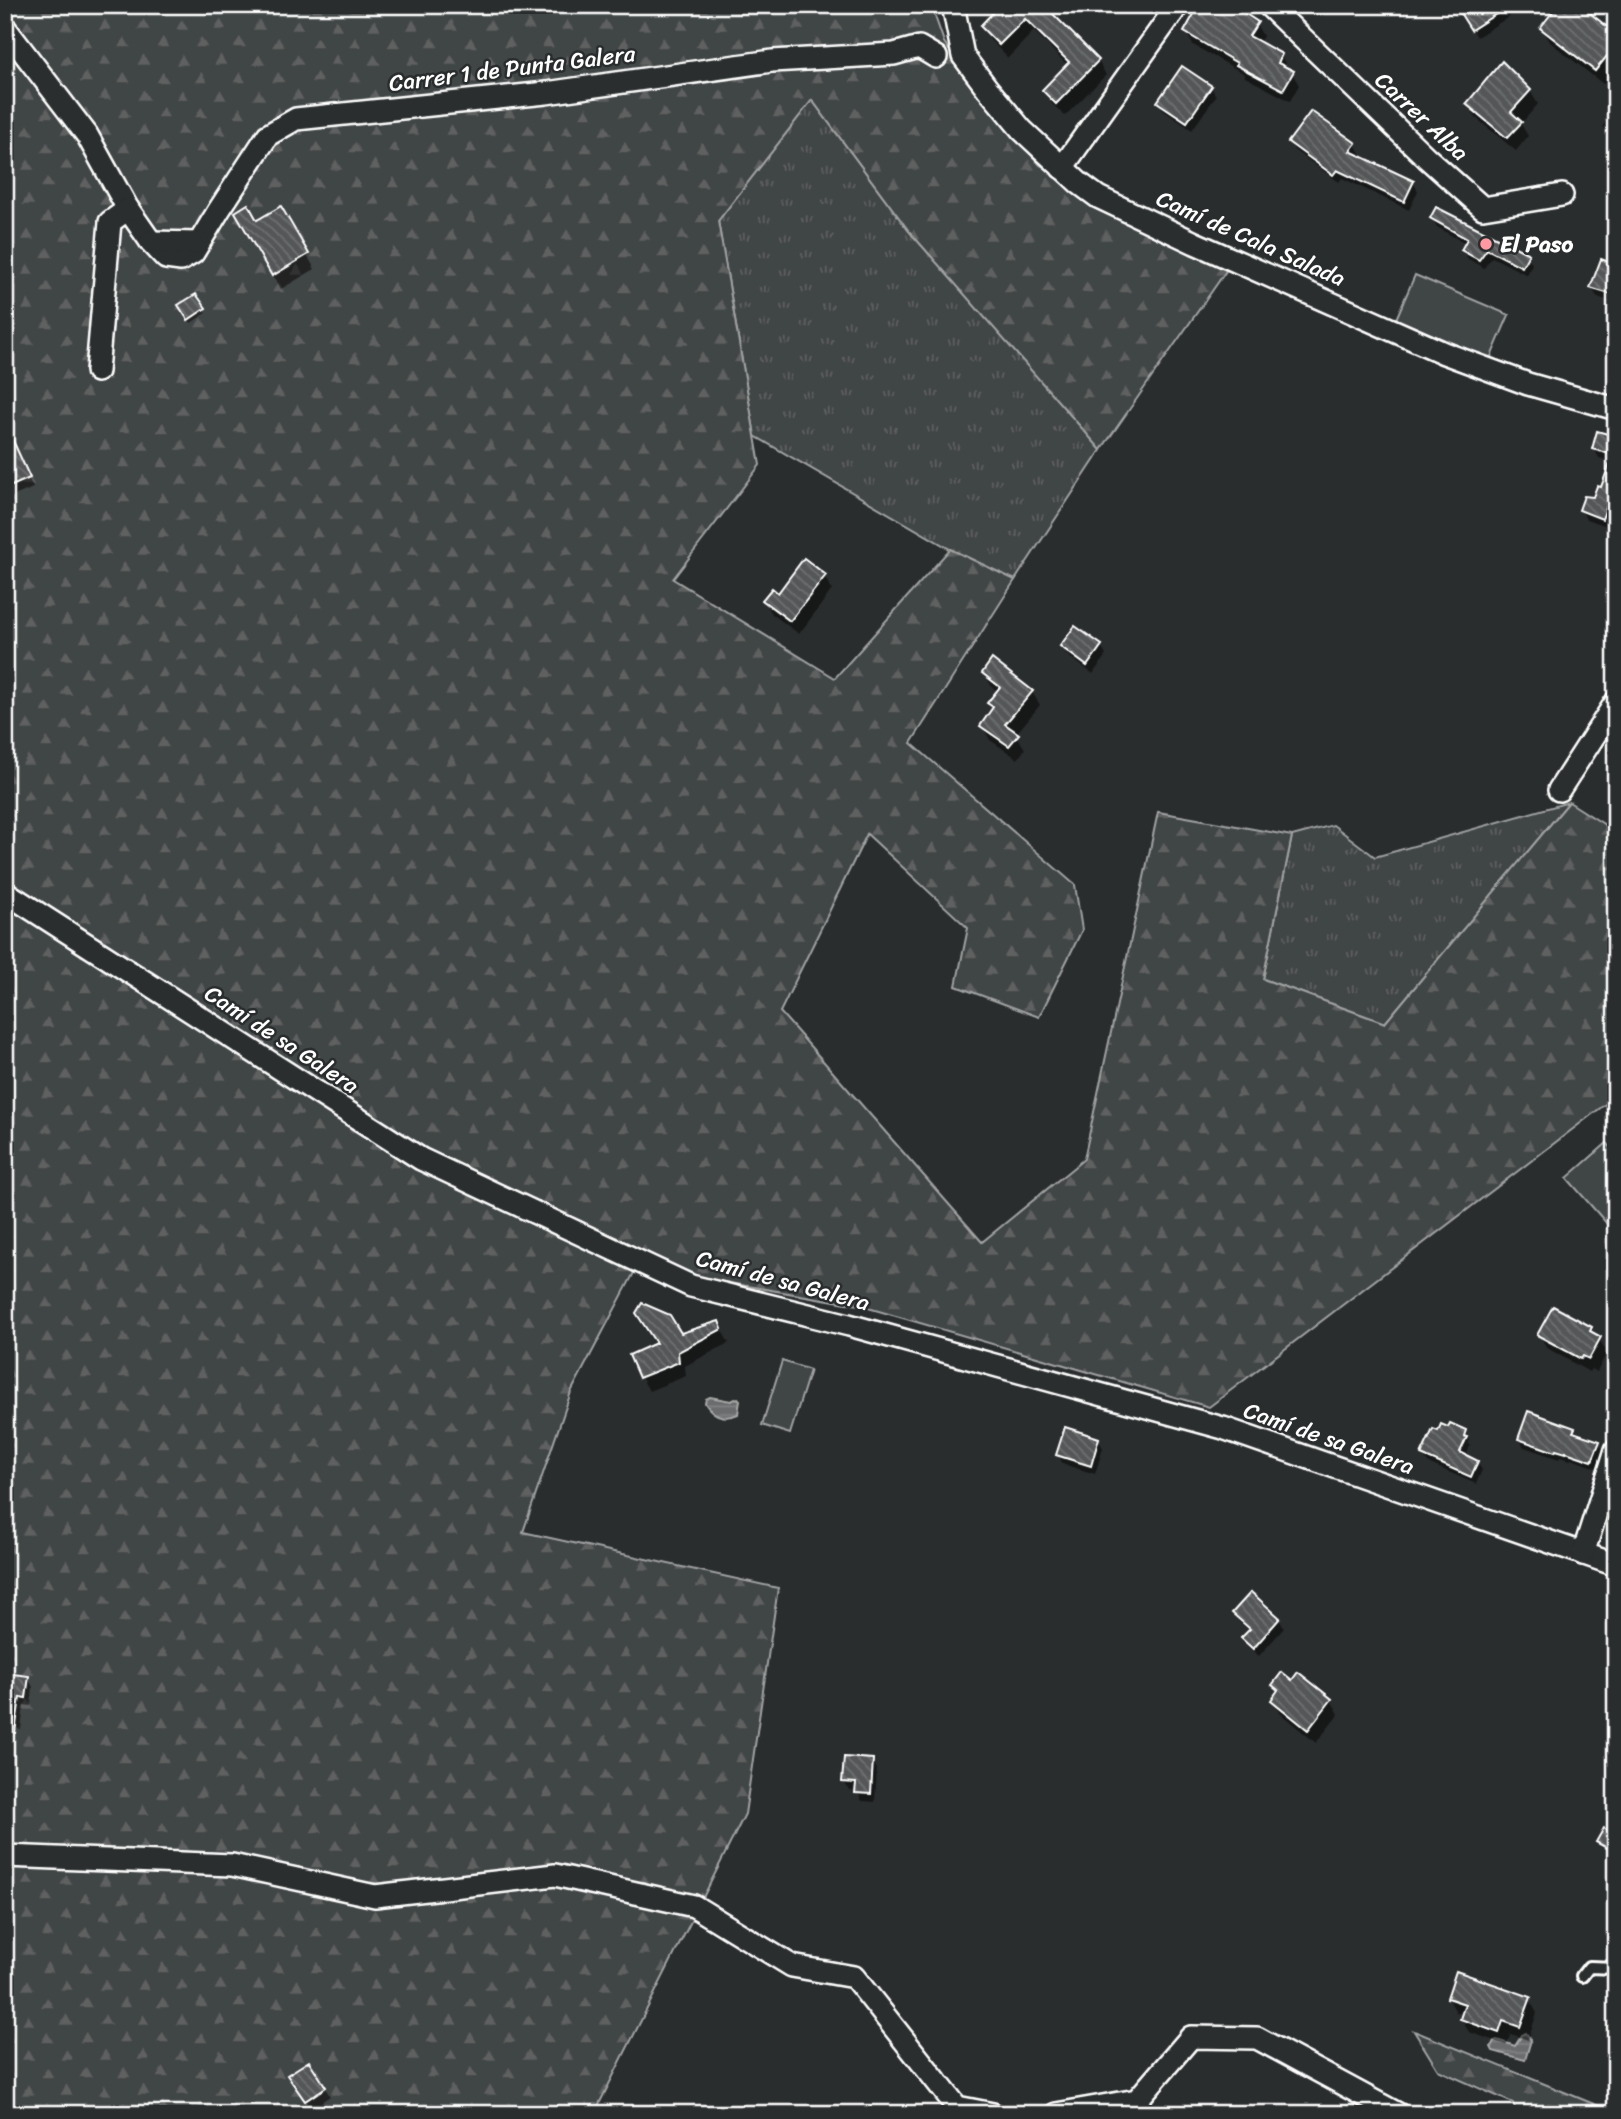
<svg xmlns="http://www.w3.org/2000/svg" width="1621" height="2119" viewBox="0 0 1621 2119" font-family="Sriracha,sans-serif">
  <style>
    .grass { fill: url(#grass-tufts); stroke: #a0a2a2; stroke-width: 2 }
    .forest { fill: url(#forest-firs); stroke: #a0a2a2; stroke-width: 2 }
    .pitch { fill: #414445; stroke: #a0a2a2; stroke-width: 2 }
    .water { fill: url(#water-rules); stroke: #a6a7a7; stroke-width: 2 }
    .shadow { fill: #0007 }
    .building { fill: url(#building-back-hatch); stroke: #fff; stroke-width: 2 }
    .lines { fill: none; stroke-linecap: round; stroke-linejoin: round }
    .service-casing { stroke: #fff; stroke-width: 16 }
    .minor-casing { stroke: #fff; stroke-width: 26 }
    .service { stroke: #2a2d2e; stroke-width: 10 }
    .minor { stroke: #2a2d2e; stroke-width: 21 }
    .poi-dot { fill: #ff9aa2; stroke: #2a2d2e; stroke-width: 2.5 }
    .labels { text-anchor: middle; stroke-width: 5; stroke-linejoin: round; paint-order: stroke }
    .street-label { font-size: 23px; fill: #fff; stroke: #2a2d2e }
    .poi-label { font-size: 23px; font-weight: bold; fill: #fff; stroke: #2a2d2e; text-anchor: start }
  </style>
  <defs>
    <pattern id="grass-tufts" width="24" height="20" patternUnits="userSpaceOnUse" patternTransform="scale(1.75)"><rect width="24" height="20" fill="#414445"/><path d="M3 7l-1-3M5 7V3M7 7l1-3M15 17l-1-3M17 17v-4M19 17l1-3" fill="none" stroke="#5e6061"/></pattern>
    <pattern id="forest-firs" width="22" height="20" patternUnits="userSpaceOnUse" patternTransform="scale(1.75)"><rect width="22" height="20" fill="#414445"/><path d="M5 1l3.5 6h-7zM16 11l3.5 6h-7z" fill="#5e6061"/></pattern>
    <pattern id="water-rules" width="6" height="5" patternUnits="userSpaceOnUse" patternTransform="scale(1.75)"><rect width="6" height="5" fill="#6a6c6d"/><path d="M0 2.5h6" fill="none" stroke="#808283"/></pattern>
    <pattern id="building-back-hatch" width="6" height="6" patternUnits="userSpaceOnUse" patternTransform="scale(1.75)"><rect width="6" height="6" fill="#555758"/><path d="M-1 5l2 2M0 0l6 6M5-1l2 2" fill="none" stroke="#6e7071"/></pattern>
  </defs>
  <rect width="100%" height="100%" fill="#2a2d2e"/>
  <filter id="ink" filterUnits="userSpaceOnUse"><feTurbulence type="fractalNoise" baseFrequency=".0143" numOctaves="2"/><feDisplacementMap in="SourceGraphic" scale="14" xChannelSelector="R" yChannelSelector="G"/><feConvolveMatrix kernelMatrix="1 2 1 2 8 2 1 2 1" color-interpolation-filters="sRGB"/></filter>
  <g filter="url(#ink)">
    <!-- grass -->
    <g class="grass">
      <path d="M 812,100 L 909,231 L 1101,450 L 1015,580 L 950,549 L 755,436 L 718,221 Z"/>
      <path d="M 1569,802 L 1385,1023 L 1263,979 L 1292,836 L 1333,825 L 1375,857 Z"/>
    </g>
    <!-- forest -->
    <g class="forest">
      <path d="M 5,5 L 931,5 L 944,42 L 976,92 L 1040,165 L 1228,268 L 1101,450 L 909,231 L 812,100 L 718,221 L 760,465 L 673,579 L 835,678 L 950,549 L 1015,580 L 911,743 L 1075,885 L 1082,930 L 1039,1017 L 956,986 L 968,928 L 867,834 L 780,1012 L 982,1242 L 1084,1159 L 1158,812 L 1292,836 L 1263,979 L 1385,1023 L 1569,802 L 1616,832 L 1616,1096 L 1209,1407 L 858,1305 L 637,1267 L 571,1392 L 523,1532 L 778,1588 L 745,1814 L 594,2114 L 5,2114 Z"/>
      <path d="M 1414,2031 L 1616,2113 L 1616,2114 L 1517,2114 L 1513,2103 L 1438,2070 Z"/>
    </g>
    <!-- pitch -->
    <g class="pitch">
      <path d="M 1415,275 L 1509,315 L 1490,359 L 1396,319 Z"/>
      <path d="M 1607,1143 L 1616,1153 L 1616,1234 L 1567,1178 Z"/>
      <path d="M 782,1361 L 810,1370 L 790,1434 L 762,1425 Z"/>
    </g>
    <!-- water -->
    <g class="water">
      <path d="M 710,1397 L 731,1401 L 738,1398 L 740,1400 L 738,1414 C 724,1420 713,1416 705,1403 L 706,1399 Z"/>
      <path d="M 1526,2033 L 1531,2040 L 1525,2060 L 1493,2051 L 1491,2047 L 1494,2041 L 1497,2040 L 1515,2046 L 1522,2035 Z"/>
    </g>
    <!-- shadow -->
    <g class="shadow">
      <path d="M 1042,5 L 1098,61 L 1106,75 L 1065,116 L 1052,104 L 1044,90 L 1068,66 L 1034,31 L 1008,58 L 990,40 L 982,26 Z"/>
      <path d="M 1506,5 L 1512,15 L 1477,37 L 1461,11 Z"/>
      <path d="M 1256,24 L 1263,36 L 1259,43 L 1281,56 L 1288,68 L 1287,70 L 1292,73 L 1299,85 L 1290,101 L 1245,77 L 1243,73 L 1193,45 L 1186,32 Z"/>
      <path d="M 1542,28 L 1616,36 L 1616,68 L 1603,84 L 1550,42 Z"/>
      <path d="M 1211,87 L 1216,96 L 1192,130 L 1164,111 L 1159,102 Z"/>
      <path d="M 1530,91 L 1538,104 L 1521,124 L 1528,136 L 1516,151 L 1476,118 L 1468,104 Z"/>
      <path d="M 1612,110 L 1616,113 L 1616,161 L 1611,153 L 1613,147 L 1603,126 Z"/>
      <path d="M 1290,143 L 1355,144 L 1360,153 L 1358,156 L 1413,182 L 1418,191 L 1409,210 L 1342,178 L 1339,182 L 1295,151 Z"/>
      <path d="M 280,209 L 315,269 L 281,289 L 237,212 L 256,223 Z"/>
      <path d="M 1432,218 L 1527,255 L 1532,264 L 1527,275 L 1492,257 L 1484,268 L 1468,259 L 1463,250 L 1466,244 L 1437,227 Z"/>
      <path d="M 1616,267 L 1616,303 L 1597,297 L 1592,288 Z"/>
      <path d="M 196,296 L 206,313 L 191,323 L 181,306 Z"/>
      <path d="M 1614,437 L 1616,440 L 1614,462 L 1599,458 L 1594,449 Z"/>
      <path d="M 5,443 L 16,449 L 33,488 L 7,499 L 5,496 Z"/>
      <path d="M 1616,481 L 1616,515 L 1612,514 L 1607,526 L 1586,519 L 1581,510 L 1602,489 Z"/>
      <path d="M 824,576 L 832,590 L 799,634 L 772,614 L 764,600 Z"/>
      <path d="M 1076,628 L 1101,647 L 1106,655 L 1093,674 L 1067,655 L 1062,646 Z"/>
      <path d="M 984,673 L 1032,692 L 1040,705 L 1016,734 L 1025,749 L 1018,759 L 990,740 L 982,726 L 994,710 L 989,703 L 998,691 L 992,687 Z"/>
      <path d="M 718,1324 L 729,1343 L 685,1366 L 686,1376 L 649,1391 L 641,1377 L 657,1344 Z"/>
      <path d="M 1590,1329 L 1595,1336 L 1599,1339 L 1607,1352 L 1597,1372 L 1591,1369 L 1589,1372 L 1547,1348 L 1539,1335 Z"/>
      <path d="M 1573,1429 L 1576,1435 L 1599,1443 L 1603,1450 L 1597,1468 L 1571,1459 L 1570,1460 L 1560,1457 L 1559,1459 L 1524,1447 L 1519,1439 Z"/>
      <path d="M 1465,1431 L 1469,1439 L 1468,1443 L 1470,1446 L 1466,1457 L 1477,1462 L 1482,1470 L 1476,1484 L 1428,1463 L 1423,1455 Z"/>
      <path d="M 1098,1439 L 1103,1448 L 1095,1474 L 1063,1464 L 1058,1455 Z"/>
      <path d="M 1234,1613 L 1279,1619 L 1284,1628 L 1259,1656 L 1248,1647 L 1243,1638 L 1250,1631 L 1239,1622 Z"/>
      <path d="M 28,1678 L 33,1687 L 31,1706 L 24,1705 L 21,1729 L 5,1727 Z"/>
      <path d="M 1293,1683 L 1331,1700 L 1339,1714 L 1316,1743 L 1281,1714 L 1273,1700 L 1279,1693 L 1274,1686 Z"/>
      <path d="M 872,1761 L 877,1769 L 875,1802 L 862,1801 L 857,1791 L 849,1790 L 844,1782 Z"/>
      <path d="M 1616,1875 L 1616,1890 L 1612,1883 Z"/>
      <path d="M 1448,1998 L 1529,1999 L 1537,2013 L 1528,2040 L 1511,2034 L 1506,2045 L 1469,2032 L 1461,2019 L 1463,2014 L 1456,2012 Z"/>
      <path d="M 295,2084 L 325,2088 L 330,2096 L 311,2109 Z"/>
      <path d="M 693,2108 L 720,2109 L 722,2114 L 693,2114 Z"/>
    </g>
    <!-- building -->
    <g class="building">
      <path d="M 1000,5 L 1044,5 L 1099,60 L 1056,104 L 1042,90 L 1069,62 L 1025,19 L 999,45 L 980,26 Z"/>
      <path d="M 1199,5 L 1232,5 L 1258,22 L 1249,36 L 1282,54 L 1278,63 L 1294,71 L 1283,90 L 1236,65 L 1237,63 L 1184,32 Z"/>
      <path d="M 1455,5 L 1510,5 L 1471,30 Z"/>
      <path d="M 1558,5 L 1580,5 L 1616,34 L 1616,45 L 1595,71 L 1540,28 Z"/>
      <path d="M 1502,61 L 1531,90 L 1511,112 L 1522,122 L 1507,138 L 1466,104 Z"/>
      <path d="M 1182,66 L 1212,86 L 1187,122 L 1157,102 Z"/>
      <path d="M 1311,111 L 1356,143 L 1350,151 L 1414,181 L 1404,202 L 1337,170 L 1333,175 L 1288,142 Z"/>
      <path d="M 248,204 L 257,220 L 281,206 L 309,254 L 272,276 L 235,212 Z"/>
      <path d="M 1436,207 L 1529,254 L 1522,267 L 1487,249 L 1479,260 L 1461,250 L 1467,239 L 1430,218 Z"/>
      <path d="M 1601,259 L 1616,265 L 1616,296 L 1590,288 Z"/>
      <path d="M 196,294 L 206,308 L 188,320 L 178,305 Z"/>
      <path d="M 5,423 L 30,478 L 5,489 Z"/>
      <path d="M 1597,431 L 1615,436 L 1610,454 L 1592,449 Z"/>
      <path d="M 1614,452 L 1616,452 L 1616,509 L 1607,506 L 1602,519 L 1579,510 L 1584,496 L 1593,497 L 1597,486 L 1601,487 Z"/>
      <path d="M 804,558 L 826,575 L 790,621 L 762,600 L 772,588 L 778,593 Z"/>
      <path d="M 1075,626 L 1102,645 L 1087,666 L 1060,646 Z"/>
      <path d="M 992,659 L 1033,691 L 1005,724 L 1019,734 L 1009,746 L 980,726 L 993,707 L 987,703 L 1000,687 L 982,673 Z"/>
      <path d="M 642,1303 L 670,1315 L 681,1333 L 719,1321 L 722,1329 L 678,1352 L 679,1362 L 639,1378 L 629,1355 L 656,1343 L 636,1313 Z"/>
      <path d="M 1553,1306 L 1592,1327 L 1590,1331 L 1601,1337 L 1589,1359 L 1583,1356 L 1581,1359 L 1537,1335 Z"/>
      <path d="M 1528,1411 L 1575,1428 L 1573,1432 L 1600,1441 L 1592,1461 L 1566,1452 L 1566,1453 L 1556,1450 L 1555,1452 L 1518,1439 Z"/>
      <path d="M 1450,1423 L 1466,1430 L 1464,1436 L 1467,1437 L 1460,1452 L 1478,1461 L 1471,1477 L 1421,1455 L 1433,1429 L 1438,1431 L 1441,1424 L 1448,1427 Z"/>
      <path d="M 1065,1427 L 1099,1438 L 1091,1466 L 1056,1455 Z"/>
      <path d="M 1251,1592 L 1280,1618 L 1253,1649 L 1241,1638 L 1250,1629 L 1232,1613 Z"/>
      <path d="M 1282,1672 L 1292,1680 L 1298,1672 L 1332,1699 L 1308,1730 L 1271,1700 L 1278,1690 L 1272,1685 Z"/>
      <path d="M 5,1673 L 29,1676 L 26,1698 L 20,1697 L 15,1733 L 5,1732 Z"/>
      <path d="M 844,1757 L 873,1759 L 871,1794 L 855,1793 L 856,1783 L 842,1782 Z"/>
      <path d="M 1604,1828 L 1616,1835 L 1616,1853 L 1596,1842 Z"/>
      <path d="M 1456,1971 L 1531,1997 L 1520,2027 L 1503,2021 L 1499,2033 L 1460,2019 L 1465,2004 L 1447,1998 Z"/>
      <path d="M 309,2061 L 326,2087 L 305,2101 L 287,2075 Z"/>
    </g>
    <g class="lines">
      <!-- service casing -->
      <g class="service-casing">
        <path id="service" d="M 1582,1976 L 1589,1967 L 1616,1968"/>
      </g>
      <!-- minor casing -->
      <g class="minor-casing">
        <g id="minor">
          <path d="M 953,5 L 963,56 L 987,88 L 1022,130 L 1079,183 L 1098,197 L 1195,243 L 1444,353 L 1528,384 L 1616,409"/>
          <path d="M 1268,5 L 1427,158 L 1483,208 L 1562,195"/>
          <path d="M 5,28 L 87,135 L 128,209 L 151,242 L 166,258 L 181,260 L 193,253 L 219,210 L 268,135 L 296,119 L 546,93 L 772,61 L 894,54 L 919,47 L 936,57"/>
          <path d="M 1062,168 L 1178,5"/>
          <path d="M 151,242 L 198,243"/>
          <path d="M 97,371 L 110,222 L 128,209"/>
          <path d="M 1559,790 L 1616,702"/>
          <path d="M 5,892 L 421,1159 L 691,1286 L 849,1325 L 1223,1428 L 1616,1565"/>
          <path d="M 1583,1554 L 1616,1450"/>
          <path d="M 5,1856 L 232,1865 L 375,1896 L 555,1875 L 694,1906 L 792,1966 L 854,1977 L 957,2107 L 993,2114"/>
          <path d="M 1056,2114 L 1137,2100 L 1191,2037 L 1257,2038 L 1398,2114"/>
        </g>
      </g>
      <!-- service -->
      <use href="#service" class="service"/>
      <!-- minor -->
      <use href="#minor" class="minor"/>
    </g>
  </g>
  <!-- markers -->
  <circle class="poi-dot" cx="1486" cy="244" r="7"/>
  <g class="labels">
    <!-- street labels -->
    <g class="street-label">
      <text transform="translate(512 68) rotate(-7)" y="8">Carrer 1 de Punta Galera</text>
      <text transform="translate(1422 116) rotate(43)" y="8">Carrer Alba</text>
      <text transform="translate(1251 238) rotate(24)" y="8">Camí de Cala Salada</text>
      <text transform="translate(282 1039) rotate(33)" y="8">Camí de sa Galera</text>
      <text transform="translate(783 1280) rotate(15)" y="8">Camí de sa Galera</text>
      <text transform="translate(1329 1438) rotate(19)" y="8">Camí de sa Galera</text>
    </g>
    <!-- poi labels -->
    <g class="poi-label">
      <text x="1500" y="252">El Paso</text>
    </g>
  </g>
  <!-- margin -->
  <rect width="1621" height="2119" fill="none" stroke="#2a2d2e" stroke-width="28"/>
  <rect x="14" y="14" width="1593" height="2091" fill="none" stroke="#fff" stroke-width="2.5" filter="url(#ink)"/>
</svg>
